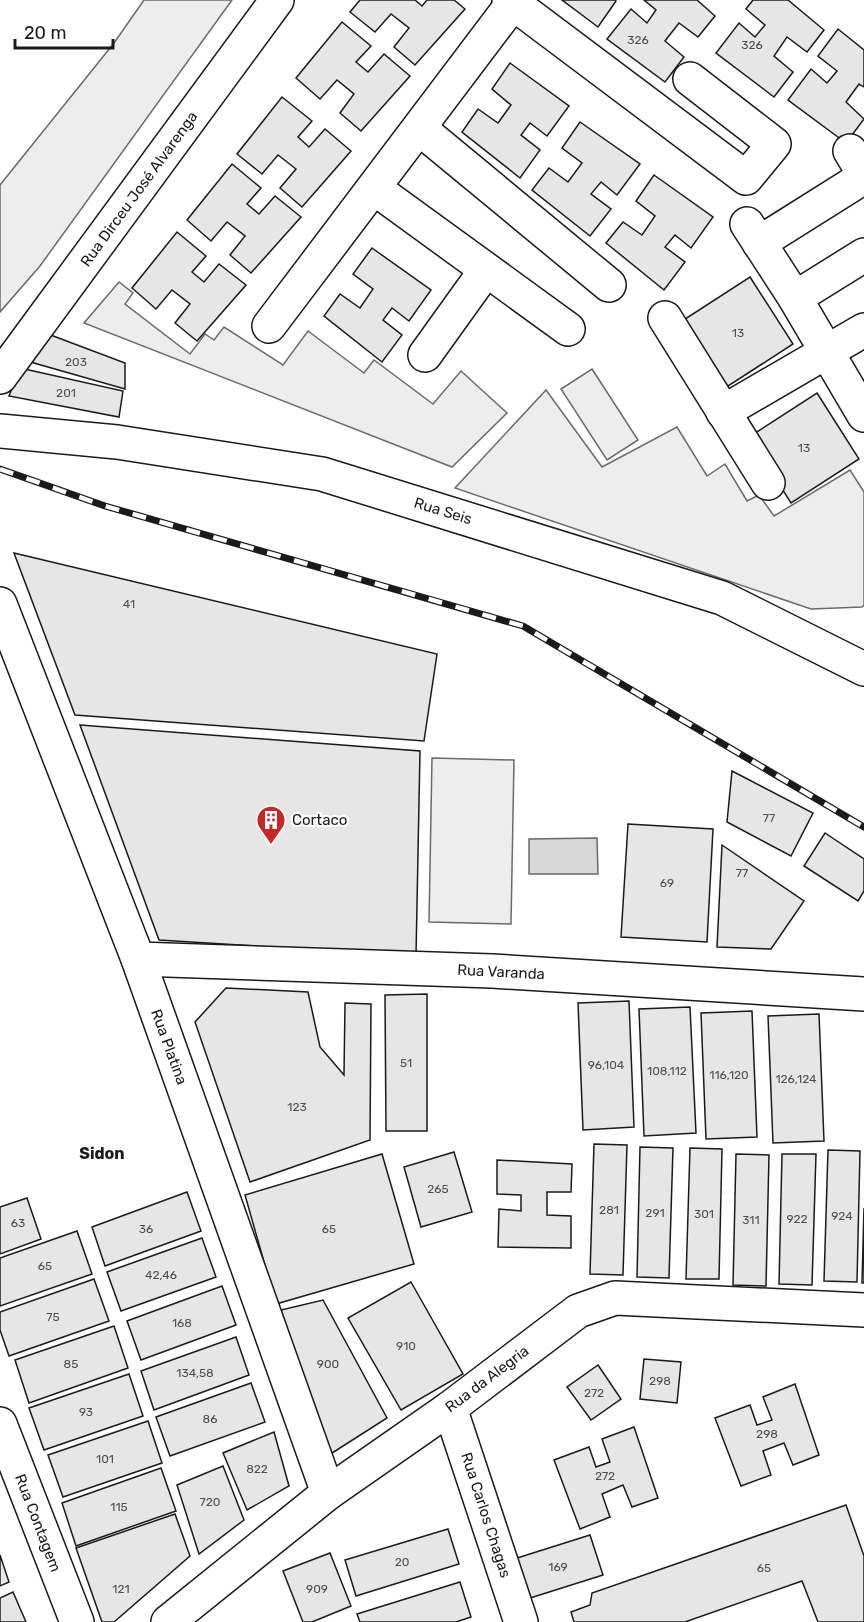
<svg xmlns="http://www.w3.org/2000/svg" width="864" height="1622" viewBox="0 0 864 1622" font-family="Rubik,sans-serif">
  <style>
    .built { fill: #ededed; stroke: #6a6a6a; stroke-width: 1.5 }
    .water { fill: #d7d7d7; stroke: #6a6a6a; stroke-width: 1.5 }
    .building { fill: #e6e6e6; stroke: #1a1a1a; stroke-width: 1.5 }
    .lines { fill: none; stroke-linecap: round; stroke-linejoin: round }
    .minor-casing { stroke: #1a1a1a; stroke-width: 36 }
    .major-casing { stroke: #1a1a1a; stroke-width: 36 }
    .minor { stroke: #fff; stroke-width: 33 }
    .major { stroke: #fff; stroke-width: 33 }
    .rail-casing { stroke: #1a1a1a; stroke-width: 7 }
    .rail { stroke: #fff; stroke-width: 4.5; stroke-dasharray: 14; stroke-linecap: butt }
    .labels { text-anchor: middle; stroke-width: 4.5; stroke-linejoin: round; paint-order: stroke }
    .number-label { font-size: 12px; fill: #4d4d4d }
    .street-label { font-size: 15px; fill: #1a1a1a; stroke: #fff }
    .poi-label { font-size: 15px; fill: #1a1a1a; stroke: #fff; text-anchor: start }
    .neighbourhood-label { font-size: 16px; font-weight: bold; fill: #1a1a1a; stroke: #fff }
  </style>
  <rect width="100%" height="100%" fill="#fff"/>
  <!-- built -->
  <g class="built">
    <path d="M 144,0 L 232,0 L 40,266 L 0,312 L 0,185 L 114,43 Z"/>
    <path d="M 119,282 L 133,293 L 125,304 L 190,354 L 205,334 L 214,340 L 224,327 L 283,365 L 308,331 L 364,373 L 374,360 L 433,404 L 461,371 L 507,413 L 452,467 L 84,323 Z"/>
    <path d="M 592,369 L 638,440 L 607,460 L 561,389 Z"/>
    <path d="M 546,390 L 602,467 L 677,427 L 707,476 L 725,464 L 747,501 L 759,495 L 774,516 L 850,470 L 864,492 L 864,605 L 862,607 L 811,609 L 455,488 Z"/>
    <path d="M 432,758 L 514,760 L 511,924 L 429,922 Z"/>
  </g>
  <!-- water -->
  <path class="water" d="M 597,838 L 598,874 L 529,874 L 529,839 Z"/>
  <!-- building -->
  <g class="building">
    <path d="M 360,0 L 415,0 L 422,6 L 427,0 L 454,0 L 465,9 L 415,65 L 394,47 L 409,28 L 391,14 L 375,32 L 350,12 Z"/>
    <path d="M 562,0 L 615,0 L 616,1 L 598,27 Z"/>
    <path d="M 644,0 L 697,0 L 715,16 L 698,37 L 679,23 L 665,41 L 684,57 L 665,82 L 607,39 L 631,9 L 647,23 L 656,10 Z"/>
    <path d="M 753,0 L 788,0 L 824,30 L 807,52 L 787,37 L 774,56 L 793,72 L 774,97 L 716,53 L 739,23 L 755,37 L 765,25 L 746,9 Z"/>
    <path d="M 342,22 L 371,46 L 356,62 L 368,72 L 384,54 L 410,76 L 361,131 L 340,113 L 354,94 L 337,80 L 320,99 L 296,78 Z"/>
    <path d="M 838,29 L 864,50 L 864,87 L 859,84 L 846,102 L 864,119 L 846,143 L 788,100 L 811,69 L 827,83 L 837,71 L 818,56 Z"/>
    <path d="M 510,63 L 569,106 L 547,136 L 530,123 L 521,135 L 540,150 L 520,178 L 462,132 L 478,109 L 498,123 L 511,105 L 492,89 Z"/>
    <path d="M 282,97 L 312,121 L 298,137 L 309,147 L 325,129 L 351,151 L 302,207 L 280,188 L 296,169 L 278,155 L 262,174 L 237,154 Z"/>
    <path d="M 580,122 L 640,164 L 617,195 L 601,182 L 591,194 L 611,209 L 590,236 L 532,190 L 549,168 L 568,182 L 582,163 L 562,148 Z"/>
    <path d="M 232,164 L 261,188 L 247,204 L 259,214 L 275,196 L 301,217 L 251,273 L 230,255 L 245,236 L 227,222 L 211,241 L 187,220 Z"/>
    <path d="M 654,175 L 713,217 L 691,248 L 675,235 L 665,247 L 685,262 L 664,290 L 606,243 L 623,222 L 642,235 L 655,216 L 636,201 Z"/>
    <path d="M 177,232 L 206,256 L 192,272 L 204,282 L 219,264 L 246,285 L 197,341 L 175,323 L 190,304 L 172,290 L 156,309 L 132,288 Z"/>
    <path d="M 372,248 L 431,290 L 409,321 L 392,308 L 383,320 L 402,335 L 382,362 L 324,316 L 340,294 L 360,308 L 373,289 L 353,274 Z"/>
    <path d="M 750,277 L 793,344 L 725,388 L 682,321 Z"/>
    <path d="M 48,334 L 125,363 L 125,389 L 27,361 Z"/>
    <path d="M 20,368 L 123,391 L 119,417 L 9,396 Z"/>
    <path d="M 817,393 L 859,459 L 791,503 L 749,437 Z"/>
    <path d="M 14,553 L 437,654 L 424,741 L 75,715 Z"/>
    <path d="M 80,725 L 420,751 L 416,956 L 159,940 Z"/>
    <path d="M 732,771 L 813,813 L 791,856 L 727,822 Z"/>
    <path d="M 628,824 L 713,829 L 707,942 L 621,937 Z"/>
    <path d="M 825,833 L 864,859 L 864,891 L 858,901 L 804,866 Z"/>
    <path d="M 722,845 L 804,901 L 771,949 L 717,947 Z"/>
    <path d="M 226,988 L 308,992 L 320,1047 L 344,1075 L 345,1003 L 371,1004 L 370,1140 L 250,1182 L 195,1022 Z"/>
    <path d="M 427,994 L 427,1131 L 386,1131 L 385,995 Z"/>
    <path d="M 629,1001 L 634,1127 L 583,1130 L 578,1003 Z"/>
    <path d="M 690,1007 L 696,1133 L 644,1136 L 639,1009 Z"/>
    <path d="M 752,1011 L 757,1137 L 706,1139 L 701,1013 Z"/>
    <path d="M 819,1014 L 824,1141 L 773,1143 L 768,1016 Z"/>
    <path d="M 594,1144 L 627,1145 L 623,1275 L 590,1274 Z"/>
    <path d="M 640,1147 L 673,1148 L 669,1278 L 637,1277 Z"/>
    <path d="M 690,1148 L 722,1149 L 719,1279 L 686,1279 Z"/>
    <path d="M 828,1150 L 860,1151 L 857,1282 L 824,1281 Z"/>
    <path d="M 454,1152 L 472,1212 L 421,1227 L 404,1167 Z"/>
    <path d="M 382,1154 L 414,1264 L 276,1304 L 245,1195 Z"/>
    <path d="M 736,1154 L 769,1155 L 766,1286 L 733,1285 Z"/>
    <path d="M 782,1154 L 816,1154 L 812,1285 L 779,1284 Z"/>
    <path d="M 497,1160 L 572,1164 L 571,1192 L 547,1192 L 547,1215 L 571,1216 L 571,1248 L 498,1247 L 499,1209 L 521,1211 L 521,1195 L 497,1194 Z"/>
    <path d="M 187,1192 L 201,1231 L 105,1266 L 92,1227 Z"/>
    <path d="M 27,1198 L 41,1239 L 0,1254 L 0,1207 Z"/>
    <path d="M 864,1208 L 864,1283 L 862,1283 Z"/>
    <path d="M 77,1231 L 92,1274 L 0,1306 L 0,1258 Z"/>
    <path d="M 202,1238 L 216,1277 L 121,1311 L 107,1272 Z"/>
    <path d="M 94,1279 L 109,1321 L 9,1356 L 0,1330 L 0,1312 Z"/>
    <path d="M 411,1282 L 463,1374 L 401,1410 L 348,1318 Z"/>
    <path d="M 222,1286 L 236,1325 L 141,1360 L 127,1321 Z"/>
    <path d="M 323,1300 L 387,1418 L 329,1455 L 281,1310 Z"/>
    <path d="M 114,1326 L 128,1368 L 29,1403 L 15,1360 Z"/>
    <path d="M 236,1337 L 249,1375 L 154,1410 L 141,1371 Z"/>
    <path d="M 644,1359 L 681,1362 L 677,1403 L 640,1399 Z"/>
    <path d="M 598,1365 L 621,1399 L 591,1420 L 567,1387 Z"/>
    <path d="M 129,1374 L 143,1416 L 44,1450 L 29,1408 Z"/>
    <path d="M 251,1383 L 265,1422 L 170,1456 L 156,1417 Z"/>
    <path d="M 795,1384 L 819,1455 L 793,1465 L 784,1443 L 763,1451 L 771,1475 L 741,1486 L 715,1418 L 750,1405 L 757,1425 L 772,1420 L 763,1397 Z"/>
    <path d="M 148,1421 L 162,1463 L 63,1497 L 48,1455 Z"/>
    <path d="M 634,1427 L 658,1498 L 632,1507 L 623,1485 L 602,1494 L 610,1517 L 580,1529 L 554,1460 L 589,1447 L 596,1467 L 610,1462 L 602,1439 Z"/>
    <path d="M 274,1432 L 289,1486 L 247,1510 L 223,1453 Z"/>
    <path d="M 223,1466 L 244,1520 L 199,1554 L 177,1485 Z"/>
    <path d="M 161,1468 L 176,1511 L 76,1546 L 62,1503 Z"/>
    <path d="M 846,1505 L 864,1556 L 864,1622 L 818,1622 L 802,1581 L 685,1622 L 574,1622 L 571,1612 L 590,1605 L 592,1593 Z"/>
    <path d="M 175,1514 L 190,1556 L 114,1622 L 102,1622 L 76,1548 Z"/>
    <path d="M 448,1529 L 459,1564 L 356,1596 L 345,1560 Z"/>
    <path d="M 590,1535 L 603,1575 L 527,1599 L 514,1559 Z"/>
    <path d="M 330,1553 L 351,1606 L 312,1622 L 303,1622 L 283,1571 Z"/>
    <path d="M 0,1555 L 9,1582 L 0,1586 Z"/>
    <path d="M 460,1582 L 471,1617 L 456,1622 L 360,1622 L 357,1614 Z"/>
    <path d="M 13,1592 L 26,1622 L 0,1622 L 0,1598 Z"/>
  </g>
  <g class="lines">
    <!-- minor casing -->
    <g class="minor-casing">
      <g id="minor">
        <path d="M 509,0 L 746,178 L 774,144 L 690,79"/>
        <path d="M 419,128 L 609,285"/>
        <path d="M 850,151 L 864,174"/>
        <path d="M 374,188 L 568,329"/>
        <path d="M 747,224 L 795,298 L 864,415"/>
        <path d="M 759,243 L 864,177"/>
        <path d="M 795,298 L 864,255"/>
        <path d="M 665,318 L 768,483"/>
        <path d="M 269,326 L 513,3"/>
        <path d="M 425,355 L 486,270"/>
        <path d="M 723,412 L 864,330"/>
        <path d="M 0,431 L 117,442 L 322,474 L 722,598 L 864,669"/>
        <path d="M 0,604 L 138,959 L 328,1493"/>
        <path d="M 138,959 L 492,971 L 864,994"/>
        <path d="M 450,1408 L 521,1622"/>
        <path d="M 0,1424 L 77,1622"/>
        <path d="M 168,1622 L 328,1493 L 450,1408 L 578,1311 L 615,1298 L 864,1310"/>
      </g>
    </g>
    <!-- major casing -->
    <g class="major-casing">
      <path id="major" d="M 0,377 L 277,0"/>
    </g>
    <!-- minor -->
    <use href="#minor" class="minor"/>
    <!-- major -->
    <use href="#major" class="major"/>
    <!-- rail casing -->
    <g class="rail-casing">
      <path id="rail" d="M 0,469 L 105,506 L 523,626 L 864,827"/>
    </g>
    <!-- rail -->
    <use href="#rail" class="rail"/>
  </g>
  <!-- icons -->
  <defs>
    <g id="building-pin" transform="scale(1.5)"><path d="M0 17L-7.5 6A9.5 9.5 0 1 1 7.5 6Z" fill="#c62828" stroke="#fff"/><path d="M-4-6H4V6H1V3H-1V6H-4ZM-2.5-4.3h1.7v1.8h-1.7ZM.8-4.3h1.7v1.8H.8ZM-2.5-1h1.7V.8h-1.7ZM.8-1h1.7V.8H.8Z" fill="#fff"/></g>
  </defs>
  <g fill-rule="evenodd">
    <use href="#building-pin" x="271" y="820"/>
  </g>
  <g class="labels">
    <!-- number labels -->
    <g class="number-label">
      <text x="638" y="44">326</text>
      <text x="752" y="49">326</text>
      <text x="738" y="337">13</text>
      <text x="76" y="366">203</text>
      <text x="66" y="397">201</text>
      <text x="804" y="452">13</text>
      <text x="129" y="608">41</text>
      <text x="769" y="822">77</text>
      <text x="742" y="877">77</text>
      <text x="667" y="887">69</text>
      <text x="406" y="1067">51</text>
      <text x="606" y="1069">96,104</text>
      <text x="667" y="1075">108,112</text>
      <text x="729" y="1079">116,120</text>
      <text x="796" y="1083">126,124</text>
      <text x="297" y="1111">123</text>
      <text x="438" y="1193">265</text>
      <text x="609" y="1214">281</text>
      <text x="655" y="1217">291</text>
      <text x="704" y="1218">301</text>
      <text x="842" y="1220">924</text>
      <text x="797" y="1223">922</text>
      <text x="751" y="1224">311</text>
      <text x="18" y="1227">63</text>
      <text x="146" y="1233">36</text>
      <text x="329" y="1233">65</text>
      <text x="45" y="1270">65</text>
      <text x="161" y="1279">42,46</text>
      <text x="53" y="1321">75</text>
      <text x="182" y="1327">168</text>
      <text x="406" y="1350">910</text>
      <text x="71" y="1368">85</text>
      <text x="328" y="1368">900</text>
      <text x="195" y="1377">134,58</text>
      <text x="660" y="1385">298</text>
      <text x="594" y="1397">272</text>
      <text x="86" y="1416">93</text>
      <text x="210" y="1423">86</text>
      <text x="767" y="1438">298</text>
      <text x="105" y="1463">101</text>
      <text x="257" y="1473">822</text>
      <text x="605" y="1480">272</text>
      <text x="210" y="1506">720</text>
      <text x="119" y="1511">115</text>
      <text x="402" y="1566">20</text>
      <text x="558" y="1571">169</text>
      <text x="764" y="1572">65</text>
      <text x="121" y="1593">121</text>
      <text x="317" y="1593">909</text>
    </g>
    <!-- street labels -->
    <g class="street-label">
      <text transform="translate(139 189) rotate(-54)" y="5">Rua Dirceu José Alvarenga</text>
      <text transform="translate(443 511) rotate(17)" y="5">Rua Seis</text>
      <text transform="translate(501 972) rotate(3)" y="5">Rua Varanda</text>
      <text transform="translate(169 1047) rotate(70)" y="5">Rua Platina</text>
      <text transform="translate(487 1379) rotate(-37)" y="5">Rua da Alegria</text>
      <text transform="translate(486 1515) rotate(72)" y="5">Rua Carlos Chagas</text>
      <text transform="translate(38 1523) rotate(69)" y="5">Rua Contagem</text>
    </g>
    <!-- poi labels -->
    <g class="poi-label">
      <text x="292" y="825">Cortaco</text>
    </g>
    <!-- neighbourhood labels -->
    <g class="neighbourhood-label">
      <text x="102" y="1159">Sidon</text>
    </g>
  </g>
  <!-- scale -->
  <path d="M15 39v9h98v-9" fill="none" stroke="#1a1a1a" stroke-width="3"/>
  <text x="24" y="39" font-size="18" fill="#1a1a1a" stroke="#ffffff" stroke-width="4.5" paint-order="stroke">20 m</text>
</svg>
